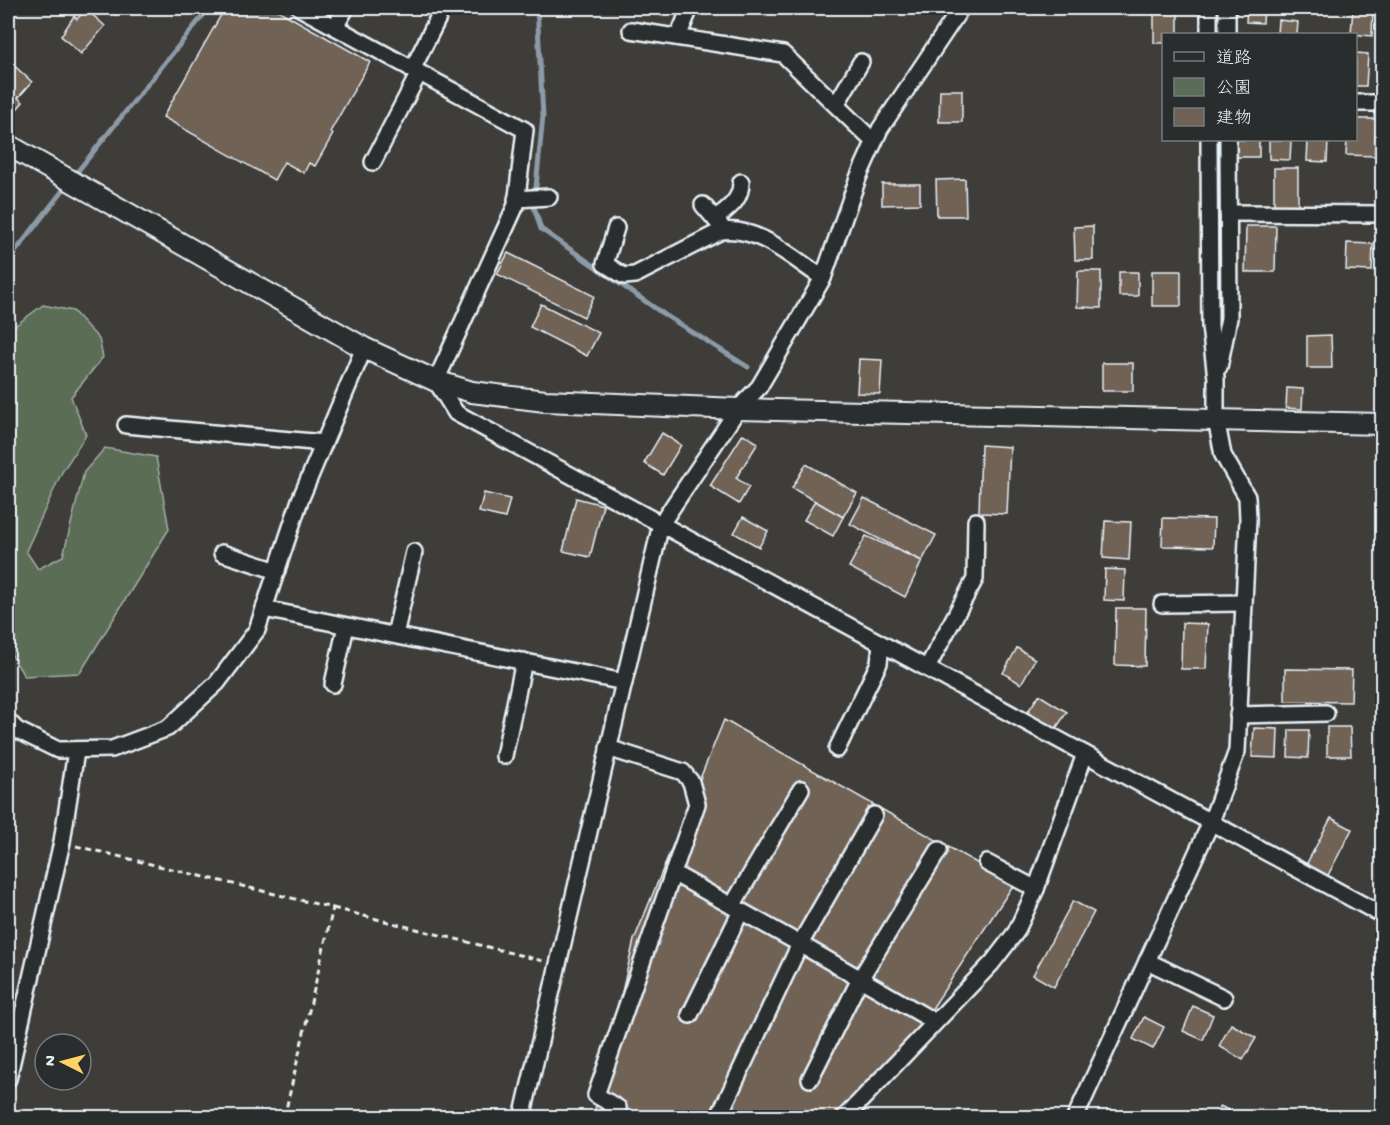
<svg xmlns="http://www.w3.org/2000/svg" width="1390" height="1125" viewBox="0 0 1390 1125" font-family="'Gochi Hand','Klee One',sans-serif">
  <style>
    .green { fill: #5b6d56; stroke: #a2afa7; stroke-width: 1.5 }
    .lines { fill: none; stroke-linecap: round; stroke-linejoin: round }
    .stream { stroke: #8c9ba7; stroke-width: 5 }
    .building { fill: #716257; stroke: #e8f1f8; stroke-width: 1.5 }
    .minor-casing { stroke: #e8f1f8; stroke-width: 20 }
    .tertiary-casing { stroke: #e8f1f8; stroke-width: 24 }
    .path { stroke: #e8f1f8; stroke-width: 3; stroke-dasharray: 6 4.5; stroke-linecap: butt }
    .minor { stroke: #2a2d2e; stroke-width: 15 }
    .tertiary { stroke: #2a2d2e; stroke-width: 20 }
  </style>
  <rect width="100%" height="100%" fill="#3f3d3a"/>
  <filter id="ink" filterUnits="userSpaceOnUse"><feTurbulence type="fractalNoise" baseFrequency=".0167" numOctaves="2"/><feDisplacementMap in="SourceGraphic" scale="12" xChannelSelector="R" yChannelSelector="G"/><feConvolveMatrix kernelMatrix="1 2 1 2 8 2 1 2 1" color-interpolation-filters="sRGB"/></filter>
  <g filter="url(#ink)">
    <!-- green -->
    <path class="green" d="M 43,305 L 73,311 L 99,339 L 103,357 L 71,397 L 86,435 L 62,472 L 26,551 L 38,569 L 63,556 L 84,472 L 105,448 L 156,457 L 169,529 L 80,673 L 24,676 L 8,649 L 8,331 Z"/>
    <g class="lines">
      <!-- stream -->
      <g class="stream">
        <path d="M 537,8 L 543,116 L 534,207 L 541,229 L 665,315 L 748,367"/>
        <path d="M 73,177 L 209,8"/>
        <path d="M 8,261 L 67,185"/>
      </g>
    </g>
    <!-- building -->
    <g class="building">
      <path d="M 109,8 L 123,8 L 116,15 Z"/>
      <path d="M 225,8 L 274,8 L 370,62 L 330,132 L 333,134 L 315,166 L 309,163 L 304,173 L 284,162 L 274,180 L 163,117 Z"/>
      <path d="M 1154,8 L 1178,8 L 1178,34 L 1164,34 L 1164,43 L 1154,43 Z"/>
      <path d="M 1247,8 L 1264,8 L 1263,23 L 1246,22 Z"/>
      <path d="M 1353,8 L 1373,8 L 1372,36 L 1351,34 Z"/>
      <path d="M 86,9 L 105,26 L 81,54 L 61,36 L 74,16 L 77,19 Z"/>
      <path d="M 1278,20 L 1298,22 L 1297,34 L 1277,34 Z"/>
      <path d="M 1356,53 L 1368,54 L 1366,86 L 1356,86 Z"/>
      <path d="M 8,60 L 32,82 L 18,98 L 23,102 L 11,116 L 8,114 Z"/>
      <path d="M 940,90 L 962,90 L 962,122 L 939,122 Z"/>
      <path d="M 1356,119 L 1376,119 L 1375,156 L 1346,155 L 1347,140 L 1356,140 Z"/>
      <path d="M 1236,140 L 1259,140 L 1259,157 L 1237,157 Z"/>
      <path d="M 1269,140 L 1291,140 L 1290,160 L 1269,159 Z"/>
      <path d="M 1308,140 L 1328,140 L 1327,162 L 1307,161 Z"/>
      <rect x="1274" y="168" width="24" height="37"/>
      <path d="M 965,179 L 966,216 L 937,216 L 936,180 Z"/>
      <path d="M 882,184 L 920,184 L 920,204 L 882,205 Z"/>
      <path d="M 1093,226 L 1093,260 L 1075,260 L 1074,227 Z"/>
      <path d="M 1246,226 L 1276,226 L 1275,272 L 1245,272 Z"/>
      <path d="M 1347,243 L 1373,244 L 1372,271 L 1346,270 Z"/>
      <path d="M 508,253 L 594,296 L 584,317 L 497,274 Z"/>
      <path d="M 1078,271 L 1101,271 L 1101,308 L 1077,307 Z"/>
      <rect x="1152" y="271" width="29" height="35"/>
      <rect x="1119" y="272" width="19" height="24"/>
      <path d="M 541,304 L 599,333 L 587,356 L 530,327 Z"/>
      <path d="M 1331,335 L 1332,368 L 1307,368 L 1307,336 Z"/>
      <path d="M 859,359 L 882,360 L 880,394 L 857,393 Z"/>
      <rect x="1102" y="363" width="31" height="28"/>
      <path d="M 1287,388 L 1303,389 L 1302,409 L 1286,408 Z"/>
      <path d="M 662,433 L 681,445 L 663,475 L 644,463 Z"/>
      <path d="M 743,434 L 758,443 L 736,478 L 749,487 L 739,504 L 710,486 Z"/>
      <path d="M 981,445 L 1010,447 L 1007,514 L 979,513 Z"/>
      <path d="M 806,464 L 857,493 L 843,517 L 792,488 Z"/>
      <path d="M 484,493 L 510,499 L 505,518 L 479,512 Z"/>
      <path d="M 576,498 L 603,505 L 590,557 L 563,551 Z"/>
      <path d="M 864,498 L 936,535 L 922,561 L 850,524 Z"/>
      <path d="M 815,501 L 843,517 L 833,536 L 804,520 Z"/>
      <path d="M 743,517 L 768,531 L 759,547 L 734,533 Z"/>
      <path d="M 1163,518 L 1214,519 L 1213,547 L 1162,546 Z"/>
      <path d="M 1105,521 L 1131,522 L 1129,560 L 1103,558 Z"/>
      <path d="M 866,536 L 922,561 L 905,597 L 849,567 Z"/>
      <path d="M 1105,569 L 1125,570 L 1124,601 L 1104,600 Z"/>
      <path d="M 1116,608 L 1146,608 L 1145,666 L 1115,665 Z"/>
      <path d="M 1182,623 L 1208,624 L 1206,669 L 1181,669 Z"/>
      <path d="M 1017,648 L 1035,659 L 1021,684 L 1003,673 Z"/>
      <path d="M 1285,669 L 1352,670 L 1351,702 L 1285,701 Z"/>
      <path d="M 1377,670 L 1382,670 L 1382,705 L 1374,705 Z"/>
      <path d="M 1039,695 L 1067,712 L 1055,730 L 1027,713 Z"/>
      <path d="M 724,720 L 1014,884 L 860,1118 L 593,1118 L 634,940 Z"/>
      <path d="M 1327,727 L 1350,727 L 1351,756 L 1327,756 Z"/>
      <path d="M 1254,728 L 1278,729 L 1277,758 L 1252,757 Z"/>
      <path d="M 1289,730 L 1309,730 L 1308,758 L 1288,757 Z"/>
      <path d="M 1331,818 L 1352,829 L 1327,877 L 1306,865 Z"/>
      <path d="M 1073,901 L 1094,912 L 1054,987 L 1033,975 Z"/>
      <path d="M 1193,1006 L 1213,1015 L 1203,1040 L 1183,1031 Z"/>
      <path d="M 1144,1017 L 1164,1027 L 1153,1049 L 1133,1039 Z"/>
      <path d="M 1231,1024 L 1256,1038 L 1243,1060 L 1219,1046 Z"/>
      <path d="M 1220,1106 L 1245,1118 L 1215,1118 Z"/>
    </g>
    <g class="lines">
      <!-- minor casing -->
      <g class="minor-casing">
        <g id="minor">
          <path d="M 300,8 L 525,130 L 516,205 L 436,381 L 456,413 L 1382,915"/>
          <path d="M 1209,8 L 1209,34"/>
          <path d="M 1227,8 L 1227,34"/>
          <path d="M 335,27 L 346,8"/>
          <path d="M 631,30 L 783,54 L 874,142"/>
          <path d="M 678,37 L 690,8"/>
          <path d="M 412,70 L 438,18"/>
          <path d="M 1356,103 L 1382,103"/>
          <path d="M 836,105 L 861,62"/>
          <path d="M 373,162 L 419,73"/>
          <path d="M 516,199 L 549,197"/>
          <path d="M 703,205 L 721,226"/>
          <path d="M 1228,213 L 1382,214"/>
          <path d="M 715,219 C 728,208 741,201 741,182"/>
          <path d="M 616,228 L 605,264 L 624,276 L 635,275 L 721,231 C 759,226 792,258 823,278"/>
          <path d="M 1219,367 L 1229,318 L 1228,140"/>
          <path d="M 126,425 L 324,443"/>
          <path d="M 222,553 L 277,571"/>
          <path d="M 1162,604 L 1244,603"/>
          <path d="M 264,609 L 624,682"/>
          <path d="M 395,635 L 414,552"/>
          <path d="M 927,668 L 975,579 L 976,521"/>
          <path d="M 333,684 L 346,626"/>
          <path d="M 1238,715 L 1326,713"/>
          <path d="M 8,721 L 17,730 L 58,750 L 112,749 L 168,728 L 217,683 L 257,630 L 300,500 L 364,348"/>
          <path d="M 608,748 L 683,772 L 691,782 L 697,804 L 596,1095 L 618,1108 L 615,1118"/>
          <path d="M 837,749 L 879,663 L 881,644"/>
          <path d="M 504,756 L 524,661"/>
          <path d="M 874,815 L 800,944 L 935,1022"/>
          <path d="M 987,863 L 1036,889"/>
          <path d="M 673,873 L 800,944 L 718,1118"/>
          <path d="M 732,906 L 801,789"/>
          <path d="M 1147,961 L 1224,998"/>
          <path d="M 690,1015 L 741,911"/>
          <path d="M 8,1079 L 62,842 L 76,751"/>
          <path d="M 810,1079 L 860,979 L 939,850"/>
          <path d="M 522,1118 L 661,524 L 738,409 L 759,387 L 823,278 L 858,178 L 880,129 L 961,8"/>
          <path d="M 844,1118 L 992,963 L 1016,932 L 1036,889 L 1085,754"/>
          <path d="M 1075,1118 L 1211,822 L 1237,751 L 1248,519 L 1247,497 L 1223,455 L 1216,419 L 1216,378 L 1210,326 L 1209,140"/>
        </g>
      </g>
      <!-- tertiary casing -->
      <g class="tertiary-casing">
        <path id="tertiary" d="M 8,145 L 364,348 L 436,381 L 472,392 L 545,401 L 738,409 L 1382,424"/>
      </g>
      <!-- path -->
      <g class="path">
        <path d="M 76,846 L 333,908 L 284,1118"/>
        <path d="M 333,908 L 543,961"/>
      </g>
      <!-- minor -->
      <use href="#minor" class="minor"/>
      <!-- tertiary -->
      <use href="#tertiary" class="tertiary"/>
    </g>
  </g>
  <!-- margin -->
  <rect width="1390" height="1125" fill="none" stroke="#2a2d2e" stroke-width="30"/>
  <rect x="15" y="15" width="1360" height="1095" fill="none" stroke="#e8f1f8" stroke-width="2" filter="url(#ink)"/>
  <!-- legend -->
  <rect x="1162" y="33" width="195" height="108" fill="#2a2d2e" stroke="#767b7f" stroke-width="1.5"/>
  <rect x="1174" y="52" width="30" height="9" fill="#2a2d2e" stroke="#767b7f" stroke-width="1.5"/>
  <text x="1216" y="63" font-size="18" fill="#e8f1f8">道路</text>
  <rect x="1174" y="78" width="30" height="18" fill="#5b6d56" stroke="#767b7f" stroke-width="1.5"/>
  <text x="1216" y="93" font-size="18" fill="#e8f1f8">公園</text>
  <rect x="1174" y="108" width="30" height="18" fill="#716257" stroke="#767b7f" stroke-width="1.5"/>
  <text x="1216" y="123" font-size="18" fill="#e8f1f8">建物</text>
  <!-- north arrow -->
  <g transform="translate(63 1062) rotate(276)"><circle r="28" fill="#2a2d2e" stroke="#767b7f" stroke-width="1.5"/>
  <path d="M0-4.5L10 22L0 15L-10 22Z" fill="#ffd166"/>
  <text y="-9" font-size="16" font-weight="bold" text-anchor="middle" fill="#e8f1f8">N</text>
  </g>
</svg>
